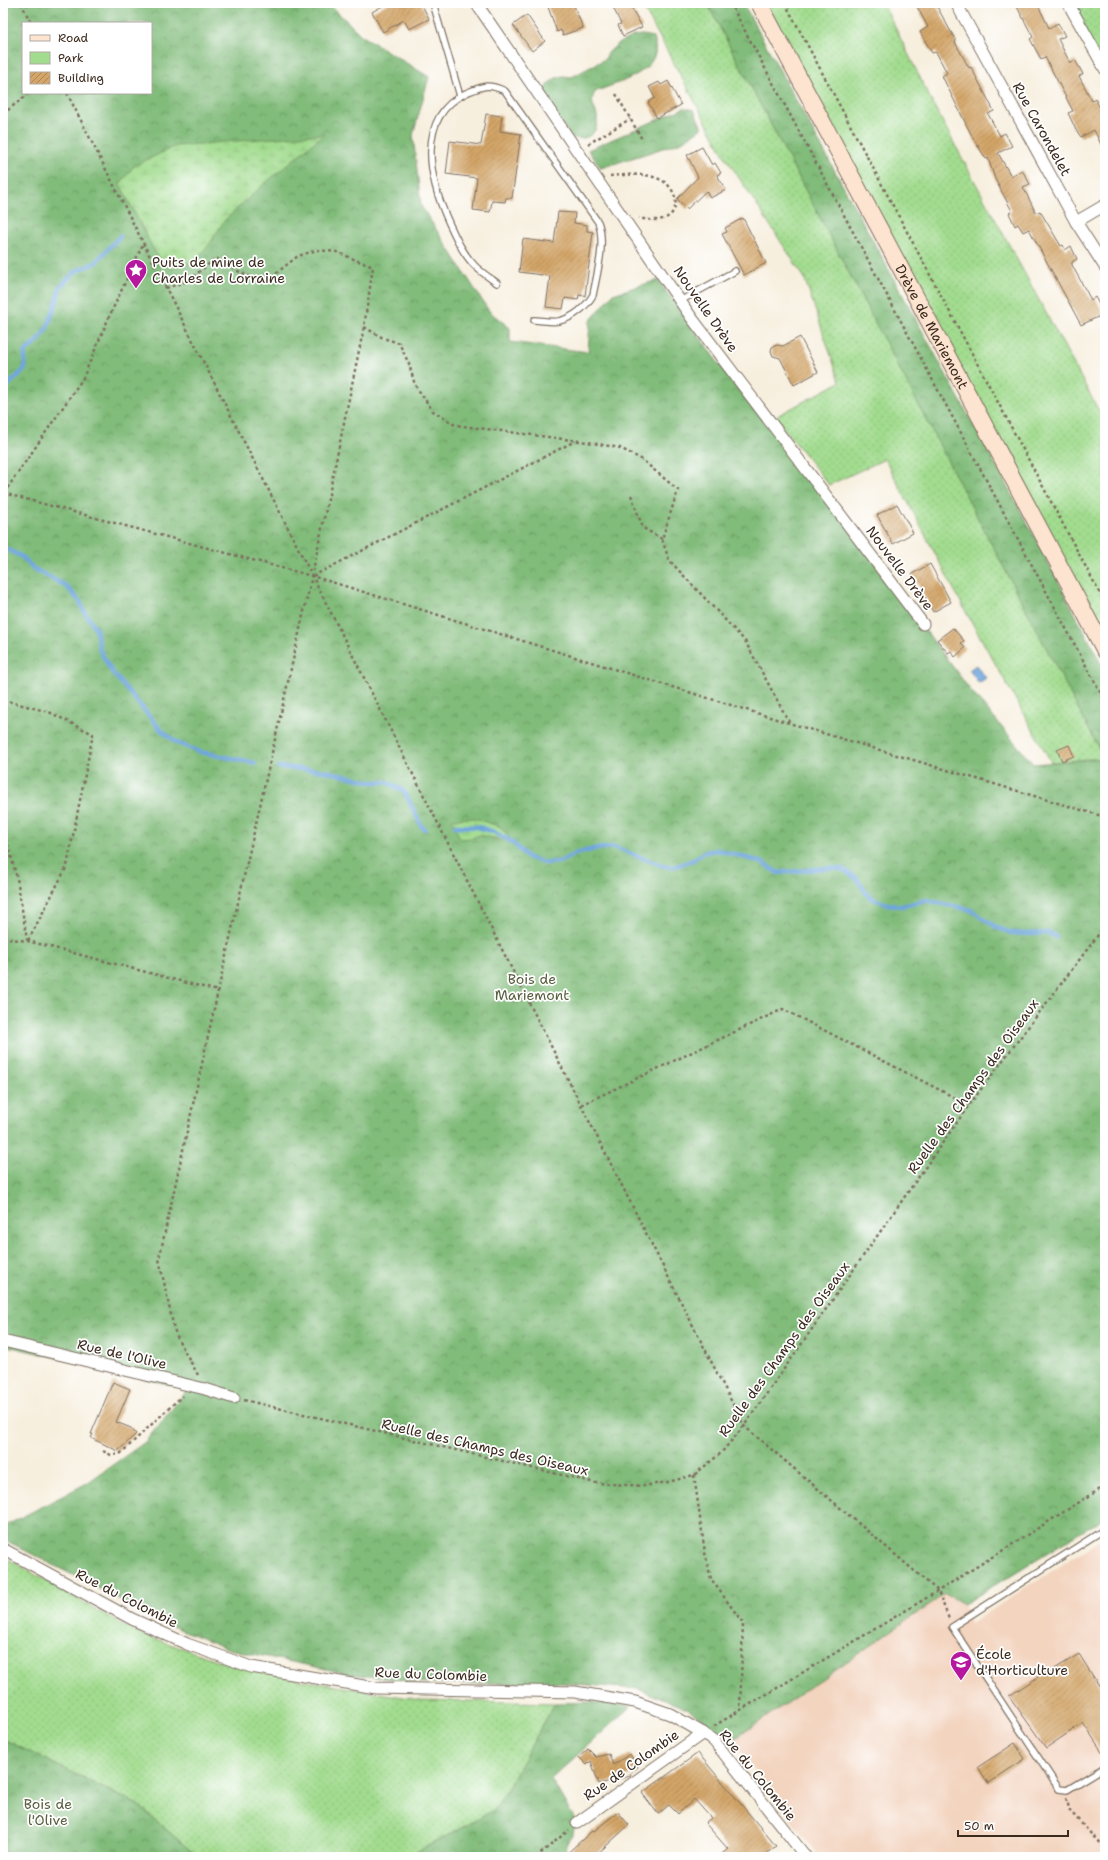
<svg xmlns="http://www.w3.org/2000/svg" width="1108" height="1860" viewBox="0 0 1108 1860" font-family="'Shantell Sans',sans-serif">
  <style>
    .built { fill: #f3d4bf }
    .green { fill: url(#green-dots); stroke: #6e8356 }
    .forest { fill: url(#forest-crowns); stroke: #5e734c; fill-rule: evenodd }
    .wetland { fill: url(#wetland-marsh); stroke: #6e8356 }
    .water { fill: #6fa6dd; stroke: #55687e }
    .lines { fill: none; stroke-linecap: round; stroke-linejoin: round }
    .stream { stroke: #6fa6dd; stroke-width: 4.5 }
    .building { fill: url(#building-hatch) }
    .lane-casing { stroke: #7d6f61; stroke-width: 8 }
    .street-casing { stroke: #7d6f61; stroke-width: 13 }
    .secondary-casing { stroke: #7d6f61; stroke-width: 18 }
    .path { stroke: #7d6f61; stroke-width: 2.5; stroke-dasharray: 3 3; stroke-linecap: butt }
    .lane { stroke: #fff; stroke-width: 5.5 }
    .street { stroke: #fff; stroke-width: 11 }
    .secondary { stroke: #fde4d0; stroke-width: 16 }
    .labels { text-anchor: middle; stroke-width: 3.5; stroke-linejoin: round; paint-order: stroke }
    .street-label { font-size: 14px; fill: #3b2a1e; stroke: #fff }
    .poi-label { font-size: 14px; fill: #3b2a1e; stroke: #fff; text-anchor: start }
    .park-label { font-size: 14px; fill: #5a5f40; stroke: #fff }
  </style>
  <defs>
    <pattern id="green-dots" width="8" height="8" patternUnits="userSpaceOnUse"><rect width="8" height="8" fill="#a2dc8f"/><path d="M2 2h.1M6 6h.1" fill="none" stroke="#8cbd7b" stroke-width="1.8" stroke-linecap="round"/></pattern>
    <pattern id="forest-crowns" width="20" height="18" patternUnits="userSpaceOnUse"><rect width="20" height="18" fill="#81bc7a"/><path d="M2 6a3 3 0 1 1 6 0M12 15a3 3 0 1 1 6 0" fill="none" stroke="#6b9963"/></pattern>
    <pattern id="wetland-marsh" width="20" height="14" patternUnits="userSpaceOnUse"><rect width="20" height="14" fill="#a2dc8f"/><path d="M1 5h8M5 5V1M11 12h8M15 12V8" fill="none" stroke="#8cbd7b"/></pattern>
    <pattern id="building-hatch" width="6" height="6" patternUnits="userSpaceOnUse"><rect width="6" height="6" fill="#d3a568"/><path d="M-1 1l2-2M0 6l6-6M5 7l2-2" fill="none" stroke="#ac8755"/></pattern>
  </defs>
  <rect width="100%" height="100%" fill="#fff"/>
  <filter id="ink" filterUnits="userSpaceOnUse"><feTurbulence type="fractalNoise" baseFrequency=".025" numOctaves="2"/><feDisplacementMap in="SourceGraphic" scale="8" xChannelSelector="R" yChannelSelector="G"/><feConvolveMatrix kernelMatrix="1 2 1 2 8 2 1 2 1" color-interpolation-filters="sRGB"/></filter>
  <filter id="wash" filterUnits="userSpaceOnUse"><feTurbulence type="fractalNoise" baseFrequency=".012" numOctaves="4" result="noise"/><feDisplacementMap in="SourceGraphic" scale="16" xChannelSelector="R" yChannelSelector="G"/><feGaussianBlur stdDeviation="0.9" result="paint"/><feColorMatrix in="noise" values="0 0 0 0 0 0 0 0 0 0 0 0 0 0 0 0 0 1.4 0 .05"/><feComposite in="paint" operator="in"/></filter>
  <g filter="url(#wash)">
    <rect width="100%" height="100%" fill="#f7efde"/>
    <!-- built -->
    <path class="built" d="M 1105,1537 L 1105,1857 L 818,1857 L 733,1740 L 945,1594 L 964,1604 L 970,1624 Z"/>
    <!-- green -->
    <g class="green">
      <path d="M 641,3 L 707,3 L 1105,758 L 1051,762 L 967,614 L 885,459 L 829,485 L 775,417 L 840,382 L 804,277 L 724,155 Z"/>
      <path d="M 759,3 L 883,3 L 934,106 L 1105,422 L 1105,651 Z"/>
      <path d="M 1068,3 L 1105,3 L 1105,69 Z"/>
      <path d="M 3,1556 L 135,1632 L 228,1664 L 301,1680 L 421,1700 L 555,1703 L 496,1809 L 408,1857 L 198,1857 L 138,1805 L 3,1739 Z"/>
    </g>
    <!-- forest -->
    <g class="forest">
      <path d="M 3,3 L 328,3 L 361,35 L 429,77 L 413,135 L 421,206 L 489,311 L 510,328 L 510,342 L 588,352 L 590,321 L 613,294 L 658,280 L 728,376 L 844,522 L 971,691 L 1033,764 L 1104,758 L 707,3 L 743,3 L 1037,541 L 1105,671 L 1105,1517 L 964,1604 L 945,1594 L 733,1740 L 687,1709 L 638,1689 L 561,1683 L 426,1683 L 350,1674 L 229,1649 L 167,1624 L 3,1539 L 3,1527 L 87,1483 L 145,1442 L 188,1389 L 3,1345 ZM 23,23 L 151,23 L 151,93 L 23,93 Z"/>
      <path d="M 643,35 L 652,37 L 655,41 C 655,45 656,50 655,54 C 647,77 615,83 595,92 C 594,94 592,98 592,101 C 593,106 596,111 597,116 C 599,134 586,142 571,137 L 542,94 L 549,83 L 556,78 L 563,76 L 572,77 L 605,59 L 608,53 L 619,43 L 633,36 Z"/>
      <path d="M 684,108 L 694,110 L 702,128 L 682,142 L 601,168 L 588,150 Z"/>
      <path d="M 592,1702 L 631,1706 L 551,1779 L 577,1823 L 562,1857 L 408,1857 L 496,1809 L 555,1703 Z"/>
      <path d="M 3,1739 L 138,1805 L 198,1857 L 3,1857 Z"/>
    </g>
    <!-- wetland -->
    <g class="wetland">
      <path d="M 324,134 L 264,184 L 224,221 L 209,245 L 195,260 L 171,269 L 158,258 L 120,184 L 134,166 L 176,146 Z"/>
      <path d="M 474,818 L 501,827 L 512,842 L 479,835 L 473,838 L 460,839 L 452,819 Z"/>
    </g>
    <!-- water -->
    <path class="water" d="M 976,665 L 986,678 L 979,683 L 969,670 Z"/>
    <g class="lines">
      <!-- stream -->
      <g class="stream">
        <path d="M 3,390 L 25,369 L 25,352 L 39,340 L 47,328 L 56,304 L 60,287 L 76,271 L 95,263 L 120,236"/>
        <path d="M 3,547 L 22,557 L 34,569 L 66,586 L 80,602 L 84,611 L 96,629 L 100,651 L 112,672 L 161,730 L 177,743 L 200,752 L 255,763"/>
        <path d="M 278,767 L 325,771 L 372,782 L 387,782 L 404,791 L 422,827 L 425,829"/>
        <path d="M 455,826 L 478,827 L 494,832 L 512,842 L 527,857 L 544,863 L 559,862 L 575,854 L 594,849 L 614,847 L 661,865 L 673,867 L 693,860 L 705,852 L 718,850 L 761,862 L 778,873 L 826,868 L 842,869 L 856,878 L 869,897 L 887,904 L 903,906 L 926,900 L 971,910 L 996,927 L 1011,933 L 1028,934 L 1049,933 L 1056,937"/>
      </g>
    </g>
    <g id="blocks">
      <!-- building -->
      <g class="building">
        <path d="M 388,3 L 421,3 L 429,19 L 409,29 L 404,20 L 383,32 L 372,12 Z"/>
        <path d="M 557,3 L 573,3 L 583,28 L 563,35 L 561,30 L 557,32 L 548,7 Z"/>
        <path d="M 611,3 L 629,3 L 642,27 L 623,36 L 618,25 L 621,24 Z"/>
        <path d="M 915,3 L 935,3 L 956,41 L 955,42 L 969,68 L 971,67 L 994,111 L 988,114 L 1000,136 L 1005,133 L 1012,146 L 998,153 L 1011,176 L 1022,170 L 1030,184 L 1023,187 L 1036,213 L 1040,211 L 1061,246 L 1063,245 L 1065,250 L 1071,246 L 1077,259 L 1072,262 L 1072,265 L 1091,300 L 1095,297 L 1104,314 L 1081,325 L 1029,229 L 1023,232 L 1018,224 L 1015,226 L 1009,213 L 1012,211 L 995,179 L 988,158 L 986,159 L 973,138 L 942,76 L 947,73 L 936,52 L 932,53 L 920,32 L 928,27 Z"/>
        <path d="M 1015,3 L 1037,3 L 1049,28 L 1058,23 L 1065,36 L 1058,39 L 1070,63 L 1075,60 L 1083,74 L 1079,76 L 1092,101 L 1095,99 L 1105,117 L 1105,153 L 1094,130 L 1081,137 L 1076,130 L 1068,113 L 1073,111 L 1045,57 L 1041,59 L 1030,39 L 1033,37 Z"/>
        <path d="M 527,15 L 545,41 L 532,51 L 513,25 Z"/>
        <path d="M 668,81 L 681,105 L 657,118 L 648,102 L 655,98 L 649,87 L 659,82 L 661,85 Z"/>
        <path d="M 486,114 L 502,116 L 500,131 L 521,134 L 512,198 L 506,198 L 505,202 L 492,201 L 490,212 L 473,210 L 477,178 L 446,174 L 450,141 L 481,145 Z"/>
        <path d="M 702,147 L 712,165 L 715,163 L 721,173 L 717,175 L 726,190 L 710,198 L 706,191 L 687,209 L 677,199 L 698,177 L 687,155 Z"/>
        <path d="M 558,212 L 575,213 L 574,223 L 587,225 L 587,231 L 593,232 L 585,296 L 579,295 L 578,300 L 565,298 L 563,309 L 546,307 L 550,276 L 519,272 L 523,239 L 554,243 Z"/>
        <path d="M 743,218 L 766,263 L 744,275 L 722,234 L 727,232 L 725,228 Z"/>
        <path d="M 800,337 L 818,372 L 794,385 L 780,358 L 773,356 L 771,351 L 772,347 L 777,345 L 783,346 Z"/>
        <path d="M 897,504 L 913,533 L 893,544 L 877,515 Z"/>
        <path d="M 930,564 L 951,602 L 933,612 L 912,574 Z"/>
        <path d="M 953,628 L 964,641 L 961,643 L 965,648 L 955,657 L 951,651 L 948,653 L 937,640 Z"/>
        <path d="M 1069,745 L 1074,756 L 1062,761 L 1057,750 Z"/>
        <path d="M 113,1382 L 130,1389 L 116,1422 L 131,1428 L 136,1434 L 118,1451 L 91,1438 L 93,1434 L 91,1434 Z"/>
        <path d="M 1079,1654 L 1105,1695 L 1105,1756 L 1083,1723 L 1046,1748 L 1009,1696 L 1047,1671 L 1048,1673 Z"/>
        <path d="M 1015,1743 L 1025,1759 L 988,1783 L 978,1767 Z"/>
        <path d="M 588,1749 L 596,1757 L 609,1754 L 613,1765 L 630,1754 L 638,1767 L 630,1773 L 631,1775 L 630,1776 L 599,1784 L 591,1761 L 587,1765 L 579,1757 Z"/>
        <path d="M 698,1753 L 776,1846 L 762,1857 L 718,1857 L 728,1849 L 705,1823 L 711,1818 L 694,1799 L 678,1814 L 669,1805 L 658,1814 L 642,1793 Z"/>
        <path d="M 618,1812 L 629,1825 L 594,1857 L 563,1857 L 593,1830 L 594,1831 Z"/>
      </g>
    </g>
  </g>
  <g filter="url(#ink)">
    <use href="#blocks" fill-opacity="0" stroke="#7d6f61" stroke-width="1"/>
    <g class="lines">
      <!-- lane casing -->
      <g class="lane-casing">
        <g id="lane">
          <path d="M 433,3 L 460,96"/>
          <path d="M 497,283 C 490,278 482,273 475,266 C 463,254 456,238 449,223 C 430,182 414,118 466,93 C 483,86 488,83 505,91 L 598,222 C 606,242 597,274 593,295 C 586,307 573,318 559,321 C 552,323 541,320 534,320"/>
          <path d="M 680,301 L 735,271"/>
          <path d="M 1105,1529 L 952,1627 L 1059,1789 L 1067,1790 L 1105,1767"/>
        </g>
      </g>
      <!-- street casing -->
      <g class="street-casing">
        <g id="street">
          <path d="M 476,3 L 691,317 L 923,624"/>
          <path d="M 956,3 L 1076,222 L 1105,267"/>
          <path d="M 1068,3 L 1105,69"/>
          <path d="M 1076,222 L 1105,205"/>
          <path d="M 3,1341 L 205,1389 L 234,1398"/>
          <path d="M 3,1549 L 132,1619 L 187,1644 L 251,1667 L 376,1688 L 575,1692 L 635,1702 L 670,1714 L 703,1733 L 714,1741 L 806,1857"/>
          <path d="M 577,1823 L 703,1733"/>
        </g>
      </g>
      <!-- secondary casing -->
      <g class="secondary-casing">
        <g id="secondary">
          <path id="s1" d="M 759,3 L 1105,651"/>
        </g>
      </g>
      <!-- path -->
      <g class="path">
        <path d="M 21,3 L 31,23"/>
        <path d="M 730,3 L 1105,701"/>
        <path d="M 785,3 L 1105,603"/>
        <path d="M 67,93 L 744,1426 L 938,1591 L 949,1619"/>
        <path d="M 616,94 L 643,141"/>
        <path d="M 3,114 L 29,93"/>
        <path d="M 588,144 L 630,119"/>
        <path d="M 610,176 C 626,175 646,172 661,180 C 674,186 682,206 669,216 C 661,222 648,220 639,218"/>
        <path d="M 166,288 L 188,281 L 216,258 L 243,274 L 255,278 L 270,278 L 298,256 L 317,250 L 337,252 L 373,267 L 364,327 L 383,338 L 399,343 L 409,364 L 415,385 L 433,411 L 455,425 L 587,442 L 620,448 L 641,459 L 678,490 L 662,539 L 669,560 L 745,641 L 789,722"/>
        <path d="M 3,493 L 312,576 L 789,723 L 1105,817"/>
        <path d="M 4,493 L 83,378 L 109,317 L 143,244"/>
        <path d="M 631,495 L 643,528 L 662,539"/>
        <path d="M 313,576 L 575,441"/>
        <path d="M 3,700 L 49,712 L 93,734 L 67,866 L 28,941"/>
        <path d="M 3,827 L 17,878 L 27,940"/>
        <path d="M 3,938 L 28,941 L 218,991"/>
        <path d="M 581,1105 L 783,1009 L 969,1105"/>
        <path d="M 198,1375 L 179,1341 L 174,1329 L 159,1259 L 218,991 L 312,576 L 364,327"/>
        <path d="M 244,1400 L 596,1483 L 644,1486 L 668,1482 L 694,1475 L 721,1453 L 744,1426 L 969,1105 L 1105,926"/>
        <path d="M 103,1451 L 111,1455 L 120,1454 L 182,1396"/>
        <path d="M 694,1475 L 705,1553 L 711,1579 L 743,1623 L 740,1710"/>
        <path d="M 714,1726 L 938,1591 L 1105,1486"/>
        <path d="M 1066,1798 L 1070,1811 L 1105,1849"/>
        <path d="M 3,1848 L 9,1857"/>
        <path d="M 536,1857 L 569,1830"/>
      </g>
      <!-- lane -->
      <use href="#lane" class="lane"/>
      <!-- street -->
      <use href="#street" class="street"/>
      <!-- secondary -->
      <use href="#secondary" class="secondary"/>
    </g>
  </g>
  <!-- icons -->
  <defs>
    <g id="sight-pin" transform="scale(1.15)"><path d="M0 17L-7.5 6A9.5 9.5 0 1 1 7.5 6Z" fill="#b5179e" stroke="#fff"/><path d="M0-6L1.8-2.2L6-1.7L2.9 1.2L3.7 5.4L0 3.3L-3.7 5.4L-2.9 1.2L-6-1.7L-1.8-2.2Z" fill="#fff"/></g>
    <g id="university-pin" transform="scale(1.15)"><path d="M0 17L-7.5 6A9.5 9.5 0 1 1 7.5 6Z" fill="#b5179e" stroke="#fff"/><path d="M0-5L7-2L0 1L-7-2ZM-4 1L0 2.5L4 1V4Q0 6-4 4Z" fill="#fff"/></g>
  </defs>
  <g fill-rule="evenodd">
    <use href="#sight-pin" x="136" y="270"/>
    <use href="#university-pin" x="961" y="1662"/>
  </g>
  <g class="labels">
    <!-- street labels -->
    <g class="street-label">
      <text transform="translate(1042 129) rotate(61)" y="5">Rue Carondelet</text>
      <text transform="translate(706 309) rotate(55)" y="5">Nouvelle Drève</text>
      <text dy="5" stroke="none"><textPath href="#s1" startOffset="367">Drève de Mariemont</textPath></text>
      <text transform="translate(900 568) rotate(53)" y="5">Nouvelle Drève</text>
      <text transform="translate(973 1086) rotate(-54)" y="5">Ruelle des Champs des Oiseaux</text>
      <text transform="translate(784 1349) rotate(-54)" y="5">Ruelle des Champs des Oiseaux</text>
      <text transform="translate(122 1354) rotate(13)" y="5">Rue de l'Olive</text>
      <text transform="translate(485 1447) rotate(13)" y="5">Ruelle des Champs des Oiseaux</text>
      <text transform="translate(127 1598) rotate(27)" y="5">Rue du Colombie</text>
      <text transform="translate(431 1674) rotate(2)" y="5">Rue du Colombie</text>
      <text transform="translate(631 1765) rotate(-35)" y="5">Rue de Colombie</text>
      <text transform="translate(758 1775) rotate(51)" y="5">Rue du Colombie</text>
    </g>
    <!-- poi labels -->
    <g class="poi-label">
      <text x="152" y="267">Puits de mine de<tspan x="152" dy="16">Charles de Lorraine</tspan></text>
      <text x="976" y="1659">École<tspan x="976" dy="16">d'Horticulture</tspan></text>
    </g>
    <!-- park labels -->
    <g class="park-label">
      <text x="532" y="984">Bois de<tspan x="532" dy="16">Mariemont</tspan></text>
      <text x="48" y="1809">Bois de<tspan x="48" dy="16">l'Olive</tspan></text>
    </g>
  </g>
  <!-- margin -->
  <rect width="1108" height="1860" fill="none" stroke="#fff" stroke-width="16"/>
  <!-- legend -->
  <rect x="22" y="22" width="130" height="72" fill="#ffffff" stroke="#b1aaa5"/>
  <rect x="30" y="35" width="20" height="6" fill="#fde4d0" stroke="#b1aaa5"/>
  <text x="58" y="42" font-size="12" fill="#3b2a1e">Road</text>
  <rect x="30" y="52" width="20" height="12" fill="#a2dc8f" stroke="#b1aaa5"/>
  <text x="58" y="62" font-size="12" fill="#3b2a1e">Park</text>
  <rect x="30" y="72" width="20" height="12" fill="url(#building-hatch)" stroke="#b1aaa5"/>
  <text x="58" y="82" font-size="12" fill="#3b2a1e">Building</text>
  <!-- scale -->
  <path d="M958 1830v6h110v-6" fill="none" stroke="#3b2a1e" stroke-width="2"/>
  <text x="964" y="1830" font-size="12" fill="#3b2a1e" stroke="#ffffff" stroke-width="3" paint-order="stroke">50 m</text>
</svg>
